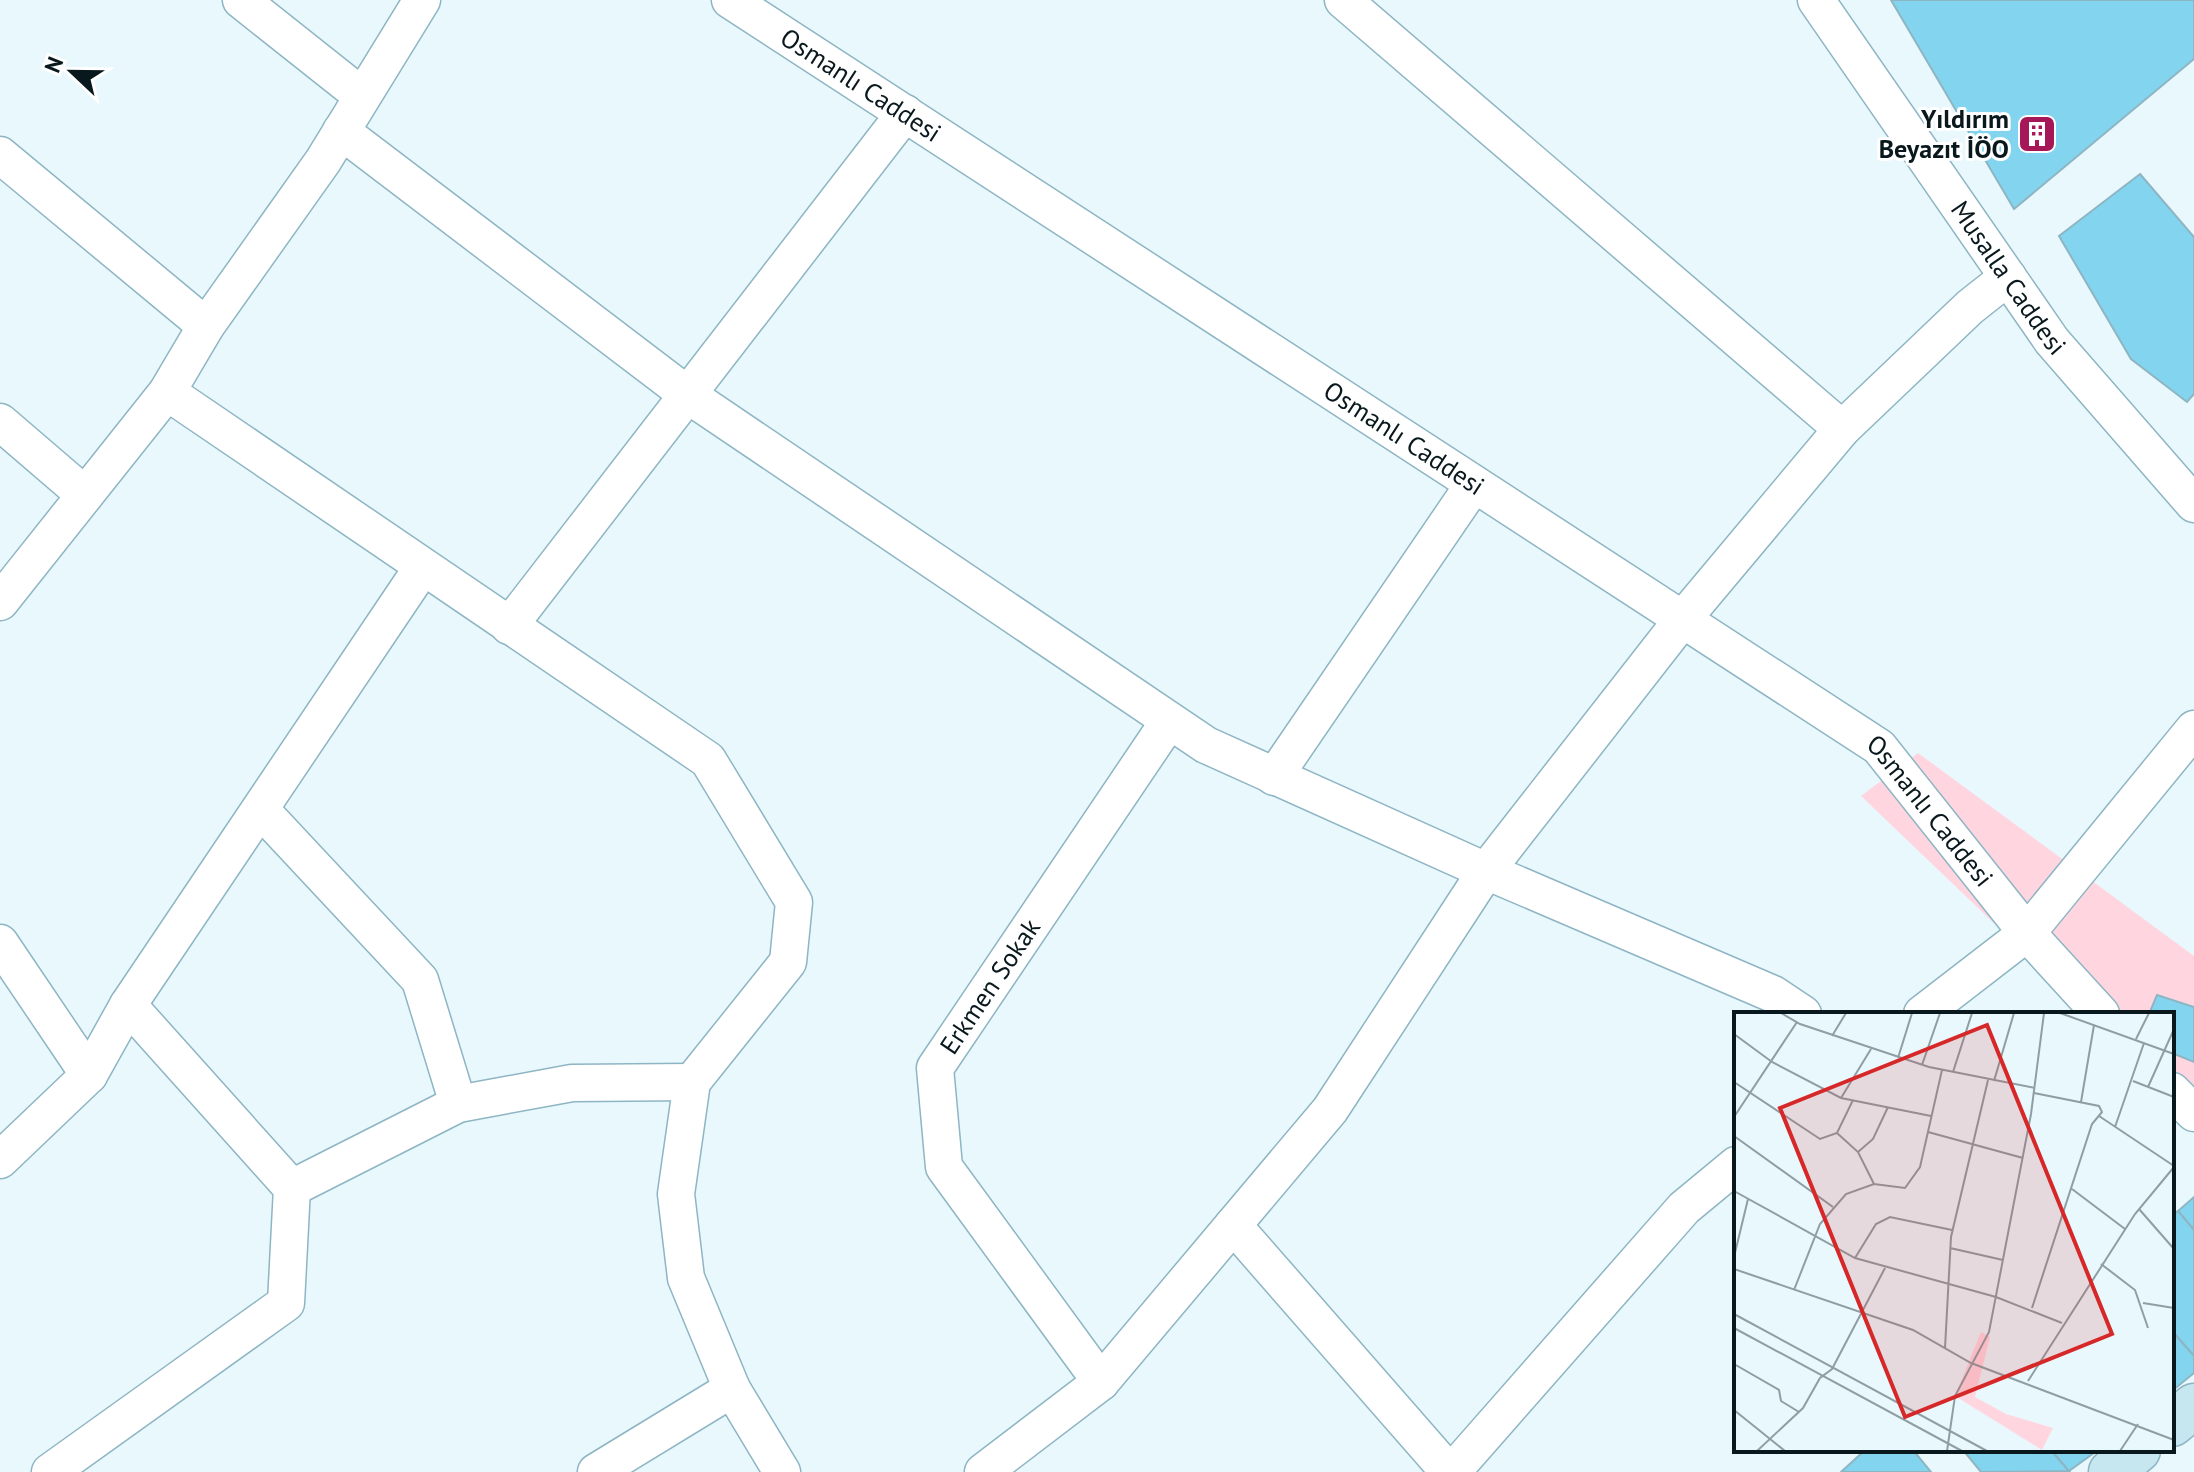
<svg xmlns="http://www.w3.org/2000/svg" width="2194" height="1472" viewBox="0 0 2194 1472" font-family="'PT Sans',sans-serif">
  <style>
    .green { fill: #ffd6e0 }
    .building { fill: #83d4ee; stroke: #8eb5c3; stroke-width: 2 }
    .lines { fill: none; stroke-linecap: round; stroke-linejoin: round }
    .minor-casing { stroke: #8eb5c3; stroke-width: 39 }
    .secondary-casing { stroke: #8eb5c3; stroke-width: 47 }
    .minor { stroke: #fff; stroke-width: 36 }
    .secondary { stroke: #c6e6f0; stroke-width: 44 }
    .labels { text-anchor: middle; stroke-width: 6; stroke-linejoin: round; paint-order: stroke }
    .street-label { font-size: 26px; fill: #09181d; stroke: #fff }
    .poi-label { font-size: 26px; font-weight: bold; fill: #09181d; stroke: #fff; text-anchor: end }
    .inset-road { fill: none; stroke: #8f9ea3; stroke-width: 2 }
    .view { fill: #d62828; fill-opacity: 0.15; stroke: #d62828; stroke-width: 4 }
    .inset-edge { fill: none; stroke: #09181d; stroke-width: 4 }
  </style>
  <rect width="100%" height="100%" fill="#e8f8fd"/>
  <!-- green -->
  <path class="green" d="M 1918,753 L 2194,956 L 2194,1107 L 2172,1093 L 2172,1014 L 2089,1014 L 1861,796 Z"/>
  <!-- building -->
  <g class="building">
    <path d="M 1891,0 L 2194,0 L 2194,59 L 2014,209 Z"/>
    <path d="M 2140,174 L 2194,237 L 2194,394 L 2187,402 L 2131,359 L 2059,236 Z"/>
    <path d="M 2157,995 L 2194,1007 L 2194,1062 L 2172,1053 L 2172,1014 L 2149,1014 Z"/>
    <path d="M 2194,1197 L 2194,1230 L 2178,1211 Z"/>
    <path d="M 2178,1211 L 2194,1230 L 2194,1356 L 2172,1331 L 2172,1216 Z"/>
    <path d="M 2172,1331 L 2194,1356 L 2194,1373 L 2172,1391 Z"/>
    <path d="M 1865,1450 L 1913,1450 L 1931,1472 L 1841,1472 Z"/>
    <path d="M 1963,1450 L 2051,1450 L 2069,1471 L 1981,1472 Z"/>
    <path d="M 2051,1450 L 2098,1450 L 2069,1471 Z"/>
  </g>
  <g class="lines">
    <!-- minor casing -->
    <g class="minor-casing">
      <g id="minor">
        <path d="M 241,0 L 362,96"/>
        <path id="s1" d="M 730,0 L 1879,747 L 2027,933 L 2101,1014"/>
        <path d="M 1343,0 L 1842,429"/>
        <path id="s2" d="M 1816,0 L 2052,341 L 2194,504"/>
        <path d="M 341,131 L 688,395 L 1206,745 L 1486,871 L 1773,994 L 1803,1014"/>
        <path d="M 0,155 L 206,326"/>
        <path d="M 167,392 L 708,760 L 794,902 L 788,962 L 692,1082 L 676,1194 L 686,1278 L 732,1389 L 782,1472"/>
        <path d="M 0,422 L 85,495"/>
        <path d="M 0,602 L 167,392 L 206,326 L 323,161 L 422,0"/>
        <path d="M 509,626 L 905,113"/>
        <path d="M 1274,777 L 1474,484"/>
        <path d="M 261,810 L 420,980 L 458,1104"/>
        <path d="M 0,943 L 89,1075"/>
        <path d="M 1922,1014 L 2027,933 L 2194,729"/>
        <path d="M 2172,1091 L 2194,1113"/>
        <path d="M 0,1160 L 89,1075 L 128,1005 L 422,568"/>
        <path d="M 292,1188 L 458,1104 L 572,1083 L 692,1082"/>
        <path d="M 1233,1225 L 1449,1472"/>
        <path id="s3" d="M 1101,1382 L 944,1167 L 935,1068 L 1169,721"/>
        <path d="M 50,1472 L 286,1303 L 292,1188 L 128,1005"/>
        <path d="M 596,1472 L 732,1389"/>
        <path d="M 983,1472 L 1101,1382 L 1330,1110 L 1486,871 L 1682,620 L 1842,429 L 1970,307 L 2008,277"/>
        <path d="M 1452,1472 L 1684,1208 L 1736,1165"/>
      </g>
    </g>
    <!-- secondary casing -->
    <g class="secondary-casing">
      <g id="secondary">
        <path d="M 2172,1424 L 2194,1406"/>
        <path d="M 2111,1472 L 2138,1450"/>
      </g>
    </g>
    <!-- minor -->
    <use href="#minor" class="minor"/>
    <!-- secondary -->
    <use href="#secondary" class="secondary"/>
  </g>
  <!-- icons -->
  <defs>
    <g id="building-square" transform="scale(2)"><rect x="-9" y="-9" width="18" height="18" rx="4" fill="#a61757" stroke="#fff"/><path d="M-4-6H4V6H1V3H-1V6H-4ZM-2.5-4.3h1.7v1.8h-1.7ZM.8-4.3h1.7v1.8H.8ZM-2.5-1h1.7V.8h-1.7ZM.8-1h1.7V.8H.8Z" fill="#fff"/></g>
  </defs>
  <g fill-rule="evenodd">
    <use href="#building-square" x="2037" y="134"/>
  </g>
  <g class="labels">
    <!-- street labels -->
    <g class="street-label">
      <text dy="9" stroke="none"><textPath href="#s1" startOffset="156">Osmanlı Caddesi</textPath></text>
      <text dy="9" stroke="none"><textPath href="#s2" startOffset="338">Musalla Caddesi</textPath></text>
      <text dy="9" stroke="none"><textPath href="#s1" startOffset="804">Osmanlı Caddesi</textPath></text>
      <text dy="9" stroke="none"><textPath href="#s1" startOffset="1452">Osmanlı Caddesi</textPath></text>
      <text dy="9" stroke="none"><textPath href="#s3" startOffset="464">Erkmen Sokak</textPath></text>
    </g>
    <!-- poi labels -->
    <g class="poi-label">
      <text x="2009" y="128">Yıldırım<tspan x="2009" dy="30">Beyazıt İÖO</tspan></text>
    </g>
  </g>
  <!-- overview -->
  <g transform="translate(1734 1012)">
    <rect width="440" height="440" fill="#e8f8fd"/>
    <path d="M 247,320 L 256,325 L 241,385 L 272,402 L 319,416 L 308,438 L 221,384 Z" fill="#ffd6e0"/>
    <path class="inset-road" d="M 47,1 L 66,12 L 195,55 L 301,76M 326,1 L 440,42M 0,22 L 38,50 L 107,86 L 197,104M 98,24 L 112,1M 402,27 L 415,1M 164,46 L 178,1M 188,53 L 206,1M 219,60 L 238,1M 260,69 L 280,1M 399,69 L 440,85M 0,70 L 86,127 L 103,121 L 119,88M 414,75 L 440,17M 107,86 L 137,37M 347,90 L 360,13M 365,104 L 440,154M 0,105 L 63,10M 381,115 L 410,31M 194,120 L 289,146M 103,121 L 124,140 L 140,172M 0,124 L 99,195M 124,140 L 139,127 L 154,95M 338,177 L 391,217M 0,179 L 121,246 L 262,285 L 328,311M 405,197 L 440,237M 216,236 L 269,248M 0,245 L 14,187M 121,246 L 142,212 L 156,205 L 218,218M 367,252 L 401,278 L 414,316M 0,257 L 179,318 L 237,351 L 440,428M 60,278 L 86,212 L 112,182 L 140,172 L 171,176 L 186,155 L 208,58M 409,291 L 440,296M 298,296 L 358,112 L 368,100 L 365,94 L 300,81M 0,302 L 253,439M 0,316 L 228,439M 211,336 L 217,225 L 254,68M 0,352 L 45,378 L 47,389 L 65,400M 276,362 L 305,351M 294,369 L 401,202 L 440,155M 0,398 L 51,439M 23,439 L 69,396 L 86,366 L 98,357 L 151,256M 213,439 L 221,384 L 255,320 L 297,102 L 310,1M 386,439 L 404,412"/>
    <path class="view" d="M 253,13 L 378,322 L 171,405 L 46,96 Z"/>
    <rect width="440" height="440" class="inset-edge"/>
  </g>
  <!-- north arrow -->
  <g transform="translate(72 72) rotate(292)" stroke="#ffffff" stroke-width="6" paint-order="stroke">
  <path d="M0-6L14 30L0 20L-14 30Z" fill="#09181d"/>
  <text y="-12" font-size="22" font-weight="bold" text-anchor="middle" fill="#09181d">N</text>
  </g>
</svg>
